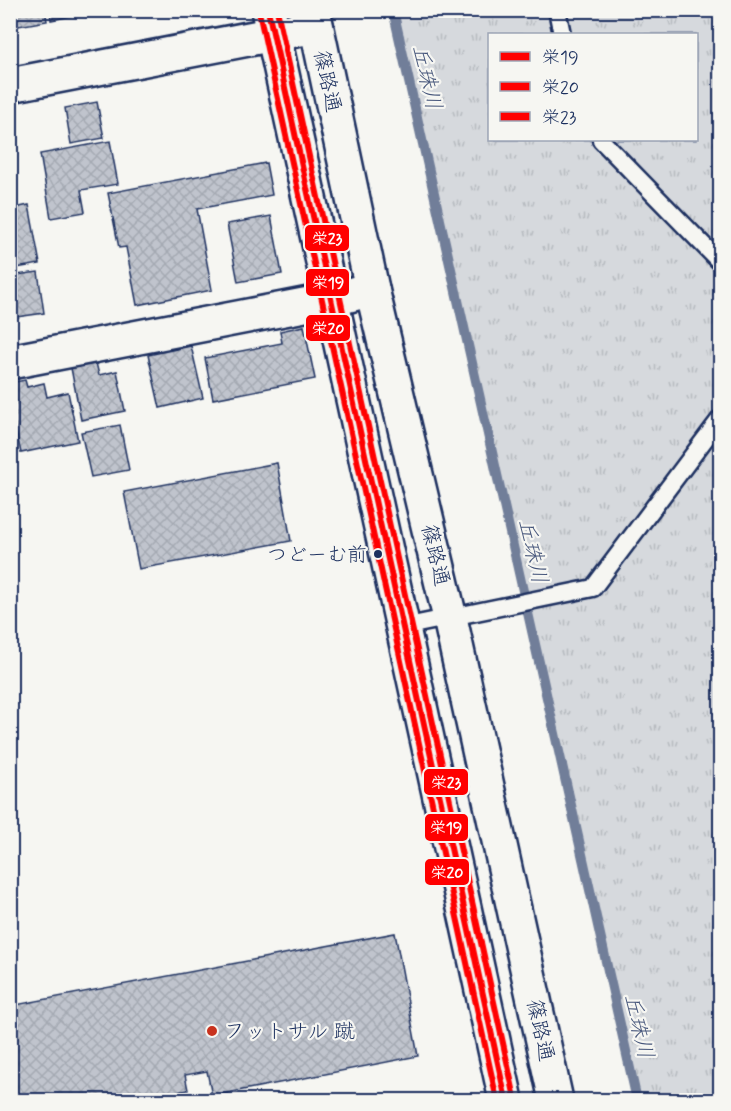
<svg xmlns="http://www.w3.org/2000/svg" width="731" height="1111" viewBox="0 0 731 1111" font-family="Mynerve,'Klee One',sans-serif">
  <style>
    .park { fill: url(#park-tufts); stroke: #78849e; stroke-width: 1.5; fill-rule: evenodd }
    .lines { fill: none; stroke-linecap: round; stroke-linejoin: round }
    .stream { stroke: #717e99; stroke-width: 10 }
    .building { fill: url(#building-cross-hatch); stroke: #1b2f5e; stroke-width: 1.5 }
    .lane-casing { stroke: #1b2f5e; stroke-width: 21 }
    .street-casing { stroke: #1b2f5e; stroke-width: 38 }
    .secondary-casing { stroke: #1b2f5e; stroke-width: 38 }
    .lane { stroke: #f6f6f2; stroke-width: 16 }
    .street { stroke: #f6f6f2; stroke-width: 33 }
    .secondary { stroke: #f6f6f2; stroke-width: 33 }
    .bus-1-casing { stroke: #f6f6f2; stroke-width: 10 }
    .bus-2-casing { stroke: #f6f6f2; stroke-width: 10 }
    .bus-3-casing { stroke: #f6f6f2; stroke-width: 10 }
    .bus-1 { stroke: #f00; stroke-width: 6 }
    .bus-2 { stroke: #f00; stroke-width: 6 }
    .bus-3 { stroke: #f00; stroke-width: 6 }
    .bus-dot { fill: #1b2f5e; stroke: #f6f6f2; stroke-width: 2 }
    .poi-dot { fill: #c8321e; stroke: #f6f6f2; stroke-width: 2 }
    .labels { text-anchor: middle; stroke-width: 4.5; stroke-linejoin: round; paint-order: stroke }
    .bus-label { font-size: 20px; fill: #1b2f5e; stroke: #f6f6f2; text-anchor: end }
    .street-label { font-size: 21px; fill: #1b2f5e; stroke: #f6f6f2 }
    .poi-label { font-size: 21px; fill: #1b2f5e; stroke: #f6f6f2; text-anchor: start }
    .water-label { font-size: 22px; font-style: italic; fill: #46567b; stroke: #f6f6f2 }
    .line-badge { stroke: #f6f6f2; stroke-width: 2 }
    .badge-label { font-size: 16px; text-anchor: middle; font-weight: bold; fill: #fff }
  </style>
  <defs>
    <pattern id="park-tufts" width="24" height="20" patternUnits="userSpaceOnUse" patternTransform="scale(1.5)"><rect width="24" height="20" fill="#d6d9dd"/><path d="M3 7l-1-3M5 7V3M7 7l1-3M15 17l-1-3M17 17v-4M19 17l1-3" fill="none" stroke="#b7bbc0"/></pattern>
    <pattern id="building-cross-hatch" width="8" height="8" patternUnits="userSpaceOnUse" patternTransform="scale(1.5)"><rect width="8" height="8" fill="#c0c4cd"/><path d="M0 0l8 8M0 8l8-8" fill="none" stroke="#a4a9b2"/></pattern>
  </defs>
  <rect width="100%" height="100%" fill="#f6f6f2"/>
  <filter id="ink" filterUnits="userSpaceOnUse"><feTurbulence type="fractalNoise" baseFrequency=".0167" numOctaves="2"/><feDisplacementMap in="SourceGraphic" scale="12" xChannelSelector="R" yChannelSelector="G"/><feConvolveMatrix kernelMatrix="1 2 1 2 8 2 1 2 1" color-interpolation-filters="sRGB"/></filter>
  <g filter="url(#ink)">
    <!-- park -->
    <path class="park" d="M 393,11 L 720,11 L 720,1100 L 637,1100 ZM 490,34 L 696,34 L 696,140 L 490,140 Z"/>
    <g class="lines">
      <!-- stream -->
      <path class="stream" d="M 393,10 L 637,1100"/>
    </g>
    <!-- building -->
    <g class="building">
      <path d="M 10,10 L 45,10 L 47,21 L 13,27 Z"/>
      <path d="M 50,10 L 82,10 L 83,14 L 51,20 Z"/>
      <path d="M 96,10 L 117,10 L 97,15 Z"/>
      <path d="M 97,102 L 104,138 L 71,144 L 65,108 Z"/>
      <path d="M 110,141 L 118,184 L 81,190 L 85,212 L 51,218 L 40,154 Z"/>
      <path d="M 266,163 L 272,195 L 197,209 L 212,290 L 137,305 L 126,247 L 119,248 L 108,193 Z"/>
      <path d="M 29,205 L 40,264 L 10,269 L 10,209 Z"/>
      <path d="M 271,216 L 282,274 L 238,282 L 227,224 Z"/>
      <path d="M 38,272 L 44,313 L 10,318 L 10,276 Z"/>
      <path d="M 304,326 L 315,379 L 213,399 L 205,358 L 282,343 L 280,331 Z"/>
      <path d="M 191,346 L 203,398 L 160,408 L 148,355 Z"/>
      <path d="M 96,363 L 99,375 L 117,371 L 125,411 L 81,420 L 71,368 Z"/>
      <path d="M 25,380 L 27,387 L 44,383 L 47,397 L 68,392 L 78,441 L 21,453 L 10,406 L 10,383 Z"/>
      <path d="M 120,425 L 129,470 L 91,477 L 81,432 Z"/>
      <path d="M 277,463 L 291,541 L 139,569 L 124,492 Z"/>
      <path d="M 395,933 L 418,1056 L 212,1096 L 207,1071 L 185,1075 L 188,1090 L 135,1100 L 88,1100 L 87,1096 L 61,1100 L 10,1100 L 10,1006 Z"/>
    </g>
    <g class="lines">
      <!-- lane casing -->
      <g class="lane-casing">
        <g id="lane">
          <path d="M 557,10 L 562,34"/>
          <path d="M 601,140 L 720,262"/>
          <path d="M 403,627 L 593,588 L 720,419"/>
        </g>
      </g>
      <!-- street casing -->
      <g class="street-casing">
        <g id="street">
          <path d="M 10,85 L 316,26"/>
          <path d="M 10,362 L 330,300 L 372,289"/>
        </g>
      </g>
      <!-- secondary casing -->
      <g class="secondary-casing">
        <g id="secondary">
          <path d="M 268,10 L 506,1100"/>
          <path d="M 313,10 L 372,289 L 450,618 L 556,1100"/>
        </g>
      </g>
      <!-- lane -->
      <use href="#lane" class="lane"/>
      <!-- street -->
      <use href="#street" class="street"/>
      <!-- secondary -->
      <use href="#secondary" class="secondary"/>
      <!-- bus-1 casing -->
      <g class="bus-1-casing">
        <path id="bus-1" d="M 268,10 L 506,1100"/>
      </g>
      <!-- bus-2 casing -->
      <g class="bus-2-casing">
        <path id="bus-2" d="M 259,12 L 497,1100"/>
      </g>
      <!-- bus-3 casing -->
      <g class="bus-3-casing">
        <path id="bus-3" d="M 277,10 L 515,1098"/>
      </g>
      <!-- bus-1 -->
      <use href="#bus-1" class="bus-1"/>
      <!-- bus-2 -->
      <use href="#bus-2" class="bus-2"/>
      <!-- bus-3 -->
      <use href="#bus-3" class="bus-3"/>
    </g>
  </g>
  <!-- markers -->
  <circle class="bus-dot" cx="378" cy="554" r="5"/>
  <circle class="poi-dot" cx="212" cy="1031" r="6"/>
  <g class="labels">
    <!-- bus labels -->
    <g class="bus-label">
      <text x="367" y="561">つどーむ前</text>
    </g>
    <!-- street labels -->
    <g class="street-label">
      <text transform="translate(328 81) rotate(78)" y="7">篠路通</text>
      <text transform="translate(436 555) rotate(77)" y="7">篠路通</text>
      <text transform="translate(541 1030) rotate(78)" y="7">篠路通</text>
    </g>
    <!-- poi labels -->
    <g class="poi-label">
      <text x="224" y="1038">フットサル 蹴</text>
    </g>
    <!-- water labels -->
    <g class="water-label">
      <text transform="translate(428 77) rotate(77)" y="8">丘珠川</text>
      <text transform="translate(534 551) rotate(77)" y="8">丘珠川</text>
      <text transform="translate(640 1026) rotate(77)" y="8">丘珠川</text>
    </g>
  </g>
  <g class="line-badge">
    <rect x="304" y="224" width="46" height="28" rx="6" fill="#f00"/>
    <rect x="305" y="268" width="45" height="29" rx="6" fill="#f00"/>
    <rect x="305" y="314" width="46" height="28" rx="6" fill="#f00"/>
    <rect x="423" y="768" width="46" height="28" rx="6" fill="#f00"/>
    <rect x="424" y="813" width="45" height="29" rx="6" fill="#f00"/>
    <rect x="424" y="858" width="46" height="28" rx="6" fill="#f00"/>
  </g>
  <g class="badge-label">
    <text x="327" y="244">栄23</text>
    <text x="328" y="288">栄19</text>
    <text x="328" y="334">栄20</text>
    <text x="446" y="788">栄23</text>
    <text x="446" y="833">栄19</text>
    <text x="447" y="878">栄20</text>
  </g>
  <!-- margin -->
  <rect width="731" height="1111" fill="none" stroke="#f6f6f2" stroke-width="36"/>
  <rect x="18" y="18" width="695" height="1075" fill="none" stroke="#1b2f5e" stroke-width="2" filter="url(#ink)"/>
  <!-- legend -->
  <rect x="488" y="33" width="210" height="108" fill="#f6f6f2" stroke="#9ea6b7" stroke-width="1.5"/>
  <rect x="500" y="52" width="30" height="9" fill="#ff0000" stroke="#9ea6b7" stroke-width="1.5"/>
  <text x="542" y="63" font-size="18" fill="#1b2f5e">栄19</text>
  <rect x="500" y="82" width="30" height="9" fill="#ff0000" stroke="#9ea6b7" stroke-width="1.5"/>
  <text x="542" y="93" font-size="18" fill="#1b2f5e">栄20</text>
  <rect x="500" y="112" width="30" height="9" fill="#ff0000" stroke="#9ea6b7" stroke-width="1.5"/>
  <text x="542" y="123" font-size="18" fill="#1b2f5e">栄23</text>
</svg>
